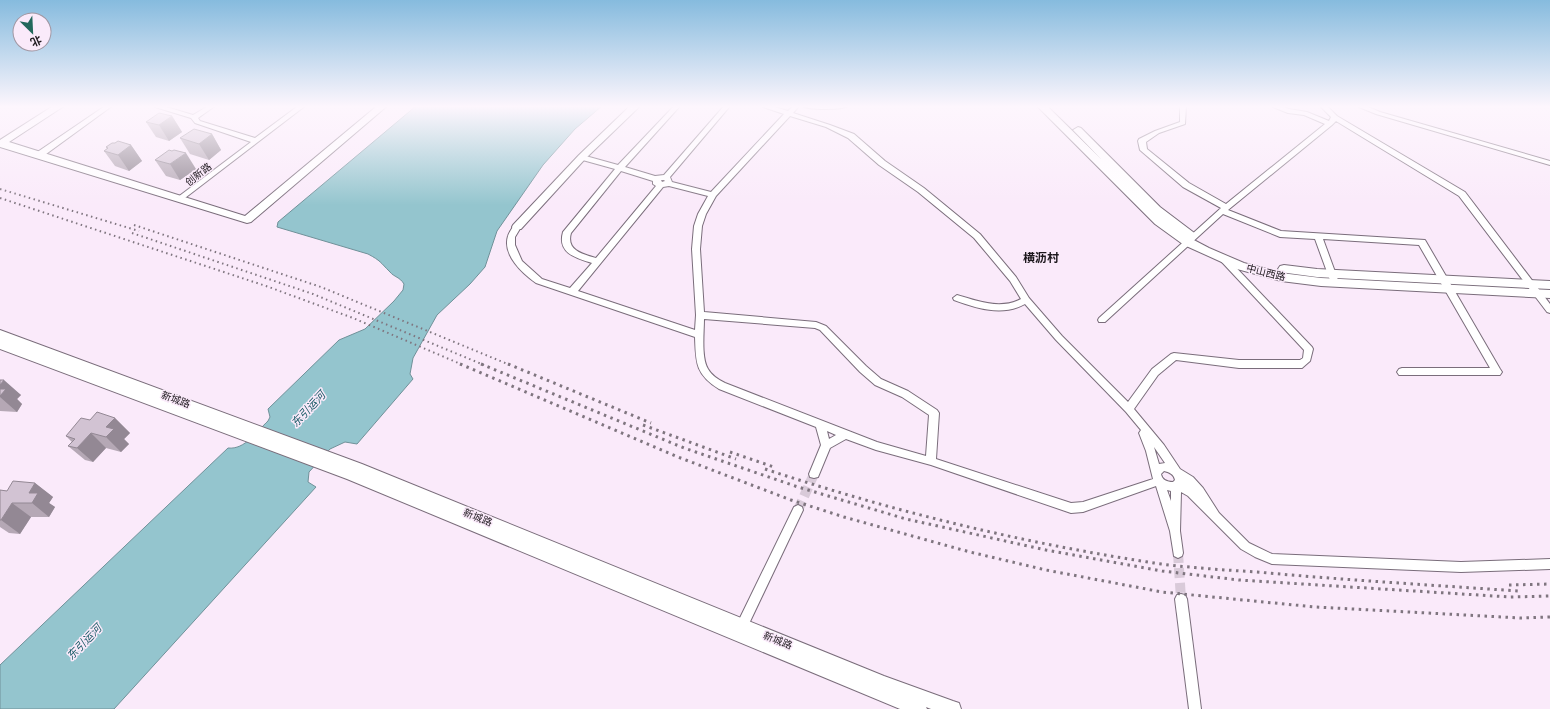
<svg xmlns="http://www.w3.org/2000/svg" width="1550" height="709" viewBox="0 0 1550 709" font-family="Arial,'Noto Sans SC',sans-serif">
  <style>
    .water { fill: #94c5ce; stroke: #709199 }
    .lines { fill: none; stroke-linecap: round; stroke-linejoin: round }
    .street-tunnel { stroke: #d9cad9; stroke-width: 10; stroke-dasharray: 10 5; stroke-linecap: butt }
    .street-casing { stroke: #7a6d7b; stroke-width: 2 }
    .secondary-casing { stroke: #7a6d7b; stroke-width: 2 }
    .street { fill: #fff; fill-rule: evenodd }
    .secondary { fill: #fff; fill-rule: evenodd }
    .rail-far1 { stroke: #7f757f; stroke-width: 2; stroke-dasharray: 1.5 3.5; stroke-linecap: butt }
    .rail { stroke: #7f757f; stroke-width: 3; stroke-dasharray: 2.5 4.5; stroke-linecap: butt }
    .wall { fill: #b5a8b5 }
    .shaded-wall { fill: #938894 }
    .building { fill: #d2c3d3; stroke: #938894 }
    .labels { text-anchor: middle; stroke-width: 3; stroke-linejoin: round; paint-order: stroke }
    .street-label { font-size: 10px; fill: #1c171c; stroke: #faeafa }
    .water-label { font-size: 11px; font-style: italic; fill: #155863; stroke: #faeafa }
    .quarter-label { font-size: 12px; font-weight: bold; fill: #1c171c; stroke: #faeafa }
  </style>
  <rect width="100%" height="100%" fill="#faeafa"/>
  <!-- water -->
  <path class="water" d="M 416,106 L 602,106 L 575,129 L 543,165 L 497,231 L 485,267 L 470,284 L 437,315 L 413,358 L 410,374 L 413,379 L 357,444 L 345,442 L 330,449 L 309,472 L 308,482 L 316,487 L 114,709 L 0,709 L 0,665 L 228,448 C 245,450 257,431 268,421 L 270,417 L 268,409 L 339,340 L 365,329 L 394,301 L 403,290 L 404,284 C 400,277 394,277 390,272 C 380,262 381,261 368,254 L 277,227 L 278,222 Z"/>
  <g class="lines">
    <!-- street-tunnel -->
    <g class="street-tunnel">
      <path d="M 798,510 L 814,474"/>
      <path d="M 1178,553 L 1181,599"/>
    </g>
    <!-- street casing -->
    <g class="street-casing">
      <g id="street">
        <path d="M 105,106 L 112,106 L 42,157 L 36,157 L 36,153 Z"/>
        <path d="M 154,106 L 163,106 L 193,115 L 208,106 L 215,106 L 198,118 L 200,121 L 255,138 L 298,106 L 305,106 L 181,201 L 178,201 L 178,197 L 251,142 L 195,123 L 191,118 L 155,107 Z"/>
        <path d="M 674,106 L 680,106 L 625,167 L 655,176 L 664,175 L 724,106 L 730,106 L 670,177 L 672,182 L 711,192 L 784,114 L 763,107 L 762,106 L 771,106 L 788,111 L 793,106 L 799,106 L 793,113 L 830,125 L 854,134 L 885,161 L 924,188 L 980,234 L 1016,277 L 1029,298 L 1062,336 L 1128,402 L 1152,369 L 1171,354 L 1174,353 L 1239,360 L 1300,360 L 1303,358 L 1304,350 L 1219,259 L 1223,256 L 1226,257 L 1312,347 L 1313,349 L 1310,361 L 1302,368 L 1239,368 L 1176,360 L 1158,375 L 1134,409 L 1164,445 L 1180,469 L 1193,477 L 1203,488 L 1219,513 L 1249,543 L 1272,554 L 1461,562 L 1550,559 L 1550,569 L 1461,572 L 1272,564 L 1255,557 L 1241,549 L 1188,496 L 1181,492 L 1180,531 L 1183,553 L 1182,556 L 1178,558 L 1174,556 L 1170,531 L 1156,486 L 1083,512 L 1071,513 L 931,465 L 876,450 L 846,439 L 830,448 L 818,477 L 814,478 L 810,477 L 809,474 L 821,445 L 816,427 L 719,389 C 695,374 696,362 695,337 L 536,283 C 523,274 502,255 508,236 C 509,232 512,229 514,225 L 520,225 L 521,227 L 515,237 L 515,245 L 522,261 L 542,279 L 570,288 L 592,263 C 576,258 557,253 563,232 L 615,169 L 579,159 L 578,157 L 582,155 L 618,165 ZM 790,116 L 826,127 L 848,138 L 879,165 L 918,192 L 974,238 L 1010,281 L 1021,299 C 1000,310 978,301 957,295 L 953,298 L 954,300 C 976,308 1002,317 1025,304 L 1056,340 L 1126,412 L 1141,430 L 1139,433 L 1146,451 L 1153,479 L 1083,502 L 1071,503 L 936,459 L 939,413 L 937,410 L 908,391 L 881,379 L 866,366 L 826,326 L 816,322 L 704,312 L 700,249 L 702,226 L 706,214 L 716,196 ZM 621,171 L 653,181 L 653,184 L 656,186 L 596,258 C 582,254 566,250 571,233 ZM 661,180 L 664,180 L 665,181 L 662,182 ZM 669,186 L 708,196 L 698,214 L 694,226 L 692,249 L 696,315 L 695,330 L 578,291 L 663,187 ZM 704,319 L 815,328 L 820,330 L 860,372 L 875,385 L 902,397 L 929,415 L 926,456 L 877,442 L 725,383 C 719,380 712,376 708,369 C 701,358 704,332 704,319 ZM 827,431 L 836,435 L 829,439 ZM 1154,447 L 1165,463 L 1159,464 ZM 1164,471 C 1169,472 1174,474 1175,480 L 1173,482 C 1167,482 1162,480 1161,474 ZM 1167,490 L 1171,491 L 1171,501 Z"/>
        <path d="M 803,106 L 848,106 C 842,110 807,110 803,106 Z"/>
        <path d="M 1180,106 L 1186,106 L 1185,124 L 1159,133 L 1146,142 L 1147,149 L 1189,183 L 1226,204 L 1325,124 L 1304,115 L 1288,113 L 1273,107 L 1272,106 L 1280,106 L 1289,109 L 1307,112 L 1329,121 L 1331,117 L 1320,106 L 1327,106 L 1337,116 L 1465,192 L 1550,304 L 1550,313 L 1547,312 L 1459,196 L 1336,121 L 1332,125 L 1228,210 L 1281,231 L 1425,240 L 1500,369 L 1502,372 L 1500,375 L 1399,375 L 1397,372 L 1399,369 L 1402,368 L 1490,368 L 1419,245 L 1323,239 L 1338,280 L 1334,283 L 1330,280 L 1315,239 L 1280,237 L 1223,214 L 1105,322 L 1099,322 L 1098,320 L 1099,318 L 1221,208 L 1183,187 L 1140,150 L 1138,141 L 1139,139 L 1155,131 L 1180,122 Z"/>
        <path d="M 1358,106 L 1366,106 L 1380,112 L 1550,161 L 1550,165 L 1376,114 L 1359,107 Z"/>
        <path d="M 798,505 L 802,507 L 803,510 L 746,630 L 742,632 L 738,630 L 736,626 L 738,622 L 794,507 Z"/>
        <path d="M 1181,594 L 1185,595 L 1187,599 L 1201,709 L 1189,709 L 1175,599 L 1177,595 Z"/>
      </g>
    </g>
    <!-- secondary casing -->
    <g class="secondary-casing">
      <g id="secondary">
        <path d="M 53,106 L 64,106 L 9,142 L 245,216 L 377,106 L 387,106 L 251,222 L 247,223 L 0,147 L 0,140 Z"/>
        <path d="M 630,106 L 640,106 L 585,159 L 521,229 L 513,229 L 512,227 L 513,225 L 579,155 Z"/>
        <path d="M 1037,106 L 1047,106 L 1101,159 L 1073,130 L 1078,127 L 1081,128 L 1160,207 L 1197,235 L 1196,238 L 1190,238 L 1209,248 L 1244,263 L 1281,273 L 1321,278 L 1550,290 L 1550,298 L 1321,286 L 1281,281 L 1237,269 L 1184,245 L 1155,224 Z"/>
        <path d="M 1284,265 L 1317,269 L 1550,281 L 1550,289 L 1317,277 L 1280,272 L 1278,269 L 1280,266 Z"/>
        <path d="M 0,330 L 362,464 L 884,676 L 953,701 L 959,703 L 961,709 L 931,709 L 926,707 L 927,709 L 900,709 L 347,479 L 0,349 L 0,339 L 61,362 L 0,339 Z"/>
      </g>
    </g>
    <!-- street -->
    <use href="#street" class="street"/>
    <!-- secondary -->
    <use href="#secondary" class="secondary"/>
    <!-- rail-far1 -->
    <g class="rail-far1">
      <path d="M 0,189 L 139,231"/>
      <path d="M 0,198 L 266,286 L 353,318 L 463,365"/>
      <path d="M 134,225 L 321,287 L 510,365"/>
      <path d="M 132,233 L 313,294 L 484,365"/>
    </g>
    <!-- rail -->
    <g class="rail">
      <path d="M 460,364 L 678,457 L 791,500 L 844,517 L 970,552 L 1046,570 L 1162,592 L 1315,607 L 1521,618 L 1550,617"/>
      <path d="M 481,364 L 684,448 L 798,487 L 906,519 L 1046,550 L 1162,571 L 1239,580 L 1510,597 L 1550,596"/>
      <path d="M 508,364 L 651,423"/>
      <path d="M 643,425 L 736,459"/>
      <path d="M 730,452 L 774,467"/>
      <path d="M 765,469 C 895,512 1026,544 1161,564 C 1193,568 1225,570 1257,572 C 1344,580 1431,585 1518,591"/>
      <path d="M 1509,585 L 1550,584"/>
    </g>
  </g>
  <!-- wall -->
  <g class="wall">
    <path d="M 172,116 L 182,132 L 169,141 L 156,137 L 146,122 Z"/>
    <path d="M 212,134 L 221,150 L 209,160 L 190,154 L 180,138 Z"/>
    <path d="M 115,143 L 131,145 L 142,161 L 129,171 L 115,166 L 104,151 L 107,149 L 106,147 Z"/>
    <path d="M 155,160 L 196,169 L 180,180 L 166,176 Z"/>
    <path d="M 0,380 L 21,395 L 17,399 L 22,404 L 17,412 L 0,411 Z"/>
    <path d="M 115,418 L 130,433 L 124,439 L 129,444 L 121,452 L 106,448 L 93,462 L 85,460 L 68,446 L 72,442 L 66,436 Z"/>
    <path d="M 35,483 L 53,497 L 49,503 L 55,507 L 49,517 L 31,517 L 20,534 L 9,533 L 0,527 L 0,490 L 7,491 Z"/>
  </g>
  <!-- shaded-wall -->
  <g class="shaded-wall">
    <path d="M 172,116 L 182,132 L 169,141 L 159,125 Z"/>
    <path d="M 212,134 L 221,150 L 209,160 L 199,144 Z"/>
    <path d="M 131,145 L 142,161 L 129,171 L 118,155 Z"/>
    <path d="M 186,153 L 196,169 L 180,180 L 170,164 Z"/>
    <path d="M 4,380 L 21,395 L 17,399 L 22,404 L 17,412 L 0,397 L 0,385 Z"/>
    <path d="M 115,418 L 130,433 L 124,439 L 129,444 L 121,452 L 106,437 L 106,427 Z"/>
    <path d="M 91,433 L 106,448 L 93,462 L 77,448 Z"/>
    <path d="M 35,483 L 53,497 L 49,503 L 55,507 L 49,517 L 32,503 L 29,493 Z"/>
    <path d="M 12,503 L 31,517 L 20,534 L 1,520 Z"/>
  </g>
  <!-- building -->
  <g class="building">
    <path d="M 159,113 L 172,116 L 159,125 L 146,122 Z"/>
    <path d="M 194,129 L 212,134 L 199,144 L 180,138 Z"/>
    <path d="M 118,141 L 131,145 L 118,155 L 104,151 L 108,148 L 106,147 L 112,143 L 115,143 Z"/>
    <path d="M 169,150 L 172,151 L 174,150 L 186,153 L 170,164 L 155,160 Z"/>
    <path d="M 0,380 L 4,380 L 0,385 Z"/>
    <path d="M 0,389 L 6,389 L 0,396 Z"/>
    <path d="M 97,412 L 115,418 L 106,427 L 114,429 L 106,437 L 91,433 L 77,448 L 68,446 L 75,439 L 66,436 L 81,418 L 90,420 Z"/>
    <path d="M 13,481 L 35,483 L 29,493 L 38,493 L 32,503 L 12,503 L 1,520 L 0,520 L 0,490 L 7,491 Z"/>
  </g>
  <!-- sky -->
  <linearGradient id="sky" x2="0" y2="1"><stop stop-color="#86bbde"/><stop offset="0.52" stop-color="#fdf6fd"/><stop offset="1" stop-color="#fdf6fd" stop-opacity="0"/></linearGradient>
  <rect width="1550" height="205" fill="url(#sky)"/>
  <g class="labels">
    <!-- street labels -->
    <g class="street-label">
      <text transform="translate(198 174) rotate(-38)" y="4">创新路</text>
      <text transform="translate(1266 272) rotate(14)" y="4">中山西路</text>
      <text transform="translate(176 399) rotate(20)" y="4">新城路</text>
      <text transform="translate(478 517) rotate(22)" y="4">新城路</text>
      <text transform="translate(778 640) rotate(22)" y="4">新城路</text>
    </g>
    <!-- water labels -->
    <g class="water-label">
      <text transform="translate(308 409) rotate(-47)" y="4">东引运河</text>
      <text transform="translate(84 642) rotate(-46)" y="4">东引运河</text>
    </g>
    <!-- quarter labels -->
    <g class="quarter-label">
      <text x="1041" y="262">横沥村</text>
    </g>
  </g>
  <!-- north arrow -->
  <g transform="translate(32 32) rotate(156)"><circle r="19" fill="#faeafa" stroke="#a196a1"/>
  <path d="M0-3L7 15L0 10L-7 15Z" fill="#22685c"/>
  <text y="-6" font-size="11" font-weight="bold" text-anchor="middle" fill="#1c171c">北</text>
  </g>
</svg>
